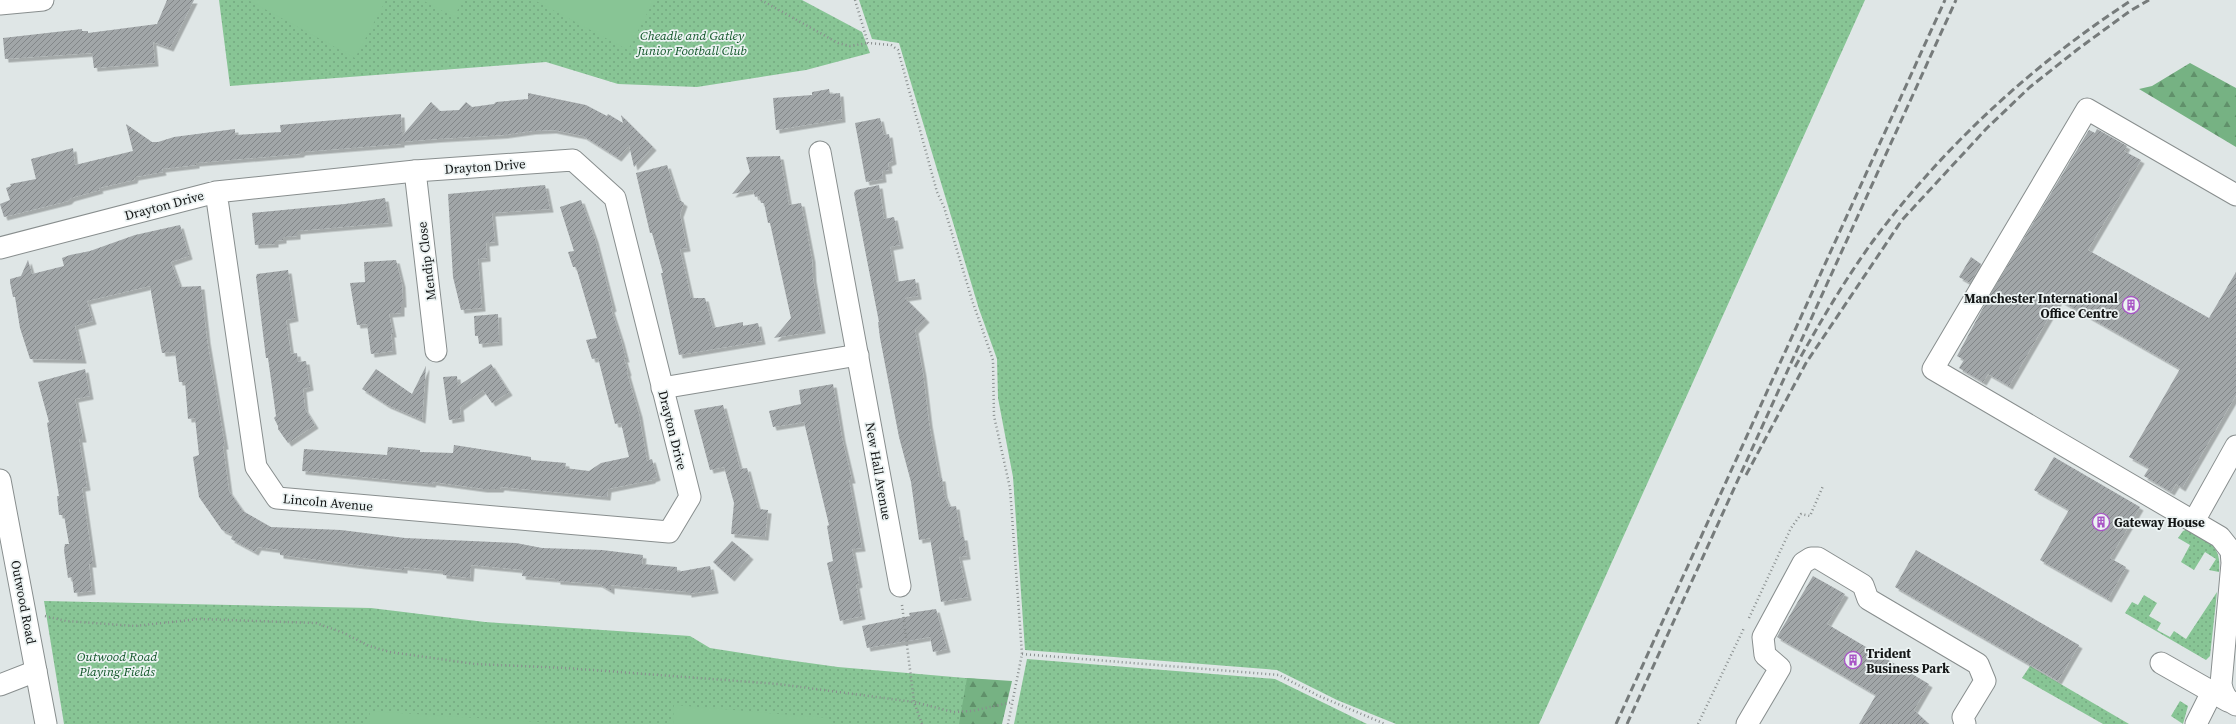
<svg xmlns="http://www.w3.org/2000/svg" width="2236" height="724" viewBox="0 0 2236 724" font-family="'Source Serif 4',serif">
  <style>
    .green { fill: url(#green-dots) }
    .forest { fill: url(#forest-firs) }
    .pitch { fill: #88c595 }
    .building { fill: url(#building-hatch); filter: url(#shadow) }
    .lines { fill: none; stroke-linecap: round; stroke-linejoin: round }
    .minor-casing { stroke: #888e8e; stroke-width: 23 }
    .path { stroke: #898e8e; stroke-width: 2.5; stroke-dasharray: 1 3; stroke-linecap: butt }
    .minor { stroke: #fff; stroke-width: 21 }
    .rail { stroke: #767b7b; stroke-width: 3; stroke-dasharray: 8 4; stroke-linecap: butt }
    .labels { text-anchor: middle; stroke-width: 3.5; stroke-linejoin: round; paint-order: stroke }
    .park-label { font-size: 13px; font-style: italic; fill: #115629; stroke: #ecf3f3 }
    .street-label { font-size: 13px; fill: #141616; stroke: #ecf3f3 }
    .poi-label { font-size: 13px; font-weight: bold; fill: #141616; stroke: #ecf3f3; text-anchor: start }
  </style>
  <defs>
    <pattern id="green-dots" width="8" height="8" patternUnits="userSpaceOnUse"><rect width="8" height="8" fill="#88c595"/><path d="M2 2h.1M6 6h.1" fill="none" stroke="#74a880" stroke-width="1.8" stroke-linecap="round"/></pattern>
    <pattern id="forest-firs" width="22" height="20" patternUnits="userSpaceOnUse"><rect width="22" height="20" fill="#76b283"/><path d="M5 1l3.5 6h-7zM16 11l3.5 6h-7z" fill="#60906a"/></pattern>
    <pattern id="building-hatch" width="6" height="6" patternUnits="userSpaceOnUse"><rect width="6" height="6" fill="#a1a6a8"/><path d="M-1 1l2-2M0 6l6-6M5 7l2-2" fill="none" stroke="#828688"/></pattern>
    <filter id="shadow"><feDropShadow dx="3.5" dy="3.5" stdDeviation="0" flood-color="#0004"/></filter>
  </defs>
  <rect width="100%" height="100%" fill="#dfe6e6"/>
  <!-- green -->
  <g class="green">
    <path d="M 219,0 L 802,0 L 862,32 L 870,53 L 806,70 L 697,87 L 618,84 L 546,62 L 230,86 Z"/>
    <path d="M 859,0 L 1865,0 L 1539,724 L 1396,724 L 1337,700 L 1277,670 L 1025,650 L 1013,477 L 998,398 L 997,359 L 979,309 L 899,43 L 872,39 Z"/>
    <path d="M 2188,529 C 2208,541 2222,545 2219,572 L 2209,570 L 2216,559 L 2205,552 L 2194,570 L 2181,562 L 2190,545 L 2178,538 L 2183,531 Z"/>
    <path d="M 2217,592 L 2210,656 L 2206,660 L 2125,613 L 2132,602 L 2138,605 L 2144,595 L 2157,603 L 2149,616 L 2161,623 L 2157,630 L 2170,637 L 2174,631 L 2186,639 Z"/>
    <path d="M 44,601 L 371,608 L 485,622 L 690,636 L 710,648 L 780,659 L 838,667 L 1000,681 L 1002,724 L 64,724 Z"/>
    <path d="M 1027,659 L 1275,679 L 1367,724 L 1014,724 Z"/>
    <path d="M 2030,666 L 2129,724 L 2103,724 L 2022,678 Z"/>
    <path d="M 2180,701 L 2188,706 L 2183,724 L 2171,716 Z"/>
  </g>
  <!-- forest -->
  <g class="forest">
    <path d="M 2190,63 L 2236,88 L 2236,147 L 2139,89 L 2152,86 Z"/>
    <path d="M 967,678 L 1012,681 L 1002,724 L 959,724 Z"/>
  </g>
  <!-- pitch -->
  <g class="pitch">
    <path d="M 248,0 L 386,0 L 355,58 Z"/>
    <path d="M 422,0 L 463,0 L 454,17 Z"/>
    <path d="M 534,0 L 654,0 L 628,50 Z"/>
    <path d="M 674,705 L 829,718 L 829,724 L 673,724 Z"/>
    <path d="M 370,711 L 569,724 L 369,724 Z"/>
  </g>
  <!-- building -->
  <g class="building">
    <path d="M 167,0 L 194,0 L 170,48 L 153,42 L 155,63 L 94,68 L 92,53 L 5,59 L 3,38 L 82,29 L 82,31 L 88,31 L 88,33 L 157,24 Z"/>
    <path d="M 829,89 L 830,94 L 840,93 L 842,119 L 776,130 L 773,98 L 812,95 L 812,92 Z"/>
    <path d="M 528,93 L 586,105 L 607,116 L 608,114 L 623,123 L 621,115 L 653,147 L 634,167 L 629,145 L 618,158 L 583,136 L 553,130 L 532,131 L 504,135 L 437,139 L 401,142 L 401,144 L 302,152 L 300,154 L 196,163 L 196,165 L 162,169 L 163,172 L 135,177 L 134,180 L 99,188 L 100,190 L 71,198 L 68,201 L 4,217 L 0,204 L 10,200 L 6,188 L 11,186 L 10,184 L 36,179 L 31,159 L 73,148 L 75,165 L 133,151 L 126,124 L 152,142 L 158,142 L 174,137 L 235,129 L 235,135 L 281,132 L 280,125 L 401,114 L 402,136 L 431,102 L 440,111 L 459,110 L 466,102 L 472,107 L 494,104 L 496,102 L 528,99 Z"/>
    <path d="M 880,118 L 884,135 L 889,134 L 893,161 L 888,163 L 889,170 L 882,171 L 883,179 L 866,182 L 855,123 Z"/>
    <path d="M 2097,129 L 2127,146 L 2124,151 L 2141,160 L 2088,250 L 2209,318 L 2236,272 L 2236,395 L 2182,488 L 2176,484 L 2171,492 L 2144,476 L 2149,468 L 2129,457 L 2180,369 L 2059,300 L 2009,386 L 1988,374 L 1983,382 L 1959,368 L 1964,360 L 1957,356 L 1990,295 L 2089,130 L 2095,133 Z"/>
    <path d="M 780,156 L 789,205 L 801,203 L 812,259 L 813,278 L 822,330 L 774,338 L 791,318 L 770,223 L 768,223 L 764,203 L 761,203 L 759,196 L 755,197 L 753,190 L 732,194 L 750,172 L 746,157 Z"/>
    <path d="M 667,165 L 678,199 L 684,203 L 680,214 L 687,248 L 680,249 L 691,298 L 705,298 L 713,328 L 743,322 L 743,326 L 758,323 L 762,341 L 679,355 L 661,273 L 663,273 L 652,233 L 650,233 L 636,173 Z"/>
    <path d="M 545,185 L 550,209 L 492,213 L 495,242 L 486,243 L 487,258 L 478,259 L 482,308 L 461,310 L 453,277 L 448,194 Z"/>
    <path d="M 879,185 L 884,219 L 894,217 L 900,245 L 890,247 L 896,282 L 915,279 L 918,296 L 905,298 L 926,319 L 915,330 L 923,373 L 929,423 L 939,478 L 942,478 L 944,494 L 949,507 L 956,506 L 961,537 L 964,537 L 967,556 L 959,557 L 968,597 L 941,602 L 930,538 L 919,540 L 911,482 L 899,437 L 880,338 L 878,322 L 879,322 L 854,193 L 856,190 Z"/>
    <path d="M 385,198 L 389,223 L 297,231 L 297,236 L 283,237 L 283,240 L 275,241 L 275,244 L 255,245 L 252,213 L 345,204 Z"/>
    <path d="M 581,200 L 595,239 L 613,308 L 611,309 L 621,340 L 626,359 L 624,359 L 628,372 L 627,373 L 639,414 L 647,461 L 652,459 L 657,477 L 652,479 L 652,480 L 608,489 L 607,497 L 501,487 L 500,489 L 484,489 L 433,482 L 432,484 L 302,471 L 304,449 L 387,455 L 388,447 L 420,450 L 420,452 L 453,453 L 454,445 L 531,457 L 531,460 L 566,463 L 565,468 L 589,471 L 601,463 L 629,457 L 621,423 L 615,424 L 598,358 L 592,359 L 586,340 L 597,338 L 576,267 L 573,267 L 568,252 L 574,251 L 560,207 Z"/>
    <path d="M 180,225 L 189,256 L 171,262 L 180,287 L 201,286 L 207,340 L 225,446 L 223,446 L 229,491 L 243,511 L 271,527 L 341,530 L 405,538 L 516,543 L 542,548 L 602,550 L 643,555 L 642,564 L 677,567 L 677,572 L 710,566 L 715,590 L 688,594 L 688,592 L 611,585 L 611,591 L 599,584 L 557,581 L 557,579 L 522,576 L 523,570 L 471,565 L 470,578 L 443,575 L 443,571 L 404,567 L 404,570 L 357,565 L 280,555 L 280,550 L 258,547 L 255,552 L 231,539 L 233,535 L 222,530 L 199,497 L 193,457 L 199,455 L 195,418 L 188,419 L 185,382 L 179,382 L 175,352 L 162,353 L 150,286 L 87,301 L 93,321 L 75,326 L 83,360 L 30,359 L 20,328 L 15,297 L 13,297 L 10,282 L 10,279 L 21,276 L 28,260 L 32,274 L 64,266 L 62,258 L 70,255 L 90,251 L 135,235 Z"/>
    <path d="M 1971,257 L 1981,264 L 1970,283 L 1959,277 Z"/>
    <path d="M 396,260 L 402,284 L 403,304 L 401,304 L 401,313 L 389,314 L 393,334 L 391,334 L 393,351 L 371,354 L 367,324 L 357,325 L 350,283 L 365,282 L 364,262 Z"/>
    <path d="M 288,270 L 295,318 L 286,320 L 291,354 L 297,353 L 298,362 L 306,361 L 310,387 L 303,389 L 305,409 L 315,425 L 288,443 L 278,429 L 278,426 L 274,418 L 276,416 L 268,358 L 266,358 L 256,277 L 257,274 Z"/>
    <path d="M 498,314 L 499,342 L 479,344 L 478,336 L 475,336 L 474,316 Z"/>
    <path d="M 491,364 L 509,392 L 492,403 L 483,390 L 460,407 L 461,418 L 449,420 L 443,377 L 457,376 L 458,386 Z"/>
    <path d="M 426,366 L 422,420 L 387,405 L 362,389 L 376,369 L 412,394 Z"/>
    <path d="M 85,369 L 90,396 L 75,399 L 83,439 L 79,439 L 87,487 L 82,488 L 93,564 L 89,564 L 92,591 L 74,593 L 72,577 L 68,578 L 64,550 L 65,544 L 69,544 L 64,515 L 59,515 L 57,496 L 59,496 L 47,423 L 49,422 L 38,382 Z"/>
    <path d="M 833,384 L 842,438 L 852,480 L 849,480 L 862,548 L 852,549 L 859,584 L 856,585 L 862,616 L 840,621 L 827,563 L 833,561 L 827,526 L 829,525 L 804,422 L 773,427 L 769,411 L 801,404 L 799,390 Z"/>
    <path d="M 723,405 L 740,469 L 747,468 L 758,509 L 768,510 L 765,537 L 731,534 L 734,503 L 724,467 L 710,470 L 694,410 Z"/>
    <path d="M 2054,457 L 2140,507 L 2110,558 L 2126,567 L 2108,599 L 2040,560 L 2069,510 L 2034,490 Z"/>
    <path d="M 732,541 L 750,556 L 731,578 L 713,562 Z"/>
    <path d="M 1916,550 L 2079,645 L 2058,681 L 1895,587 Z"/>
    <path d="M 1813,576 L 1845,594 L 1827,624 L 1929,684 L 1914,710 L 1929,724 L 1859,724 L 1876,695 L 1777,637 Z"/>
    <path d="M 936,609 L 947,649 L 933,652 L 930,637 L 867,648 L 862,626 L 910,616 L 909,613 Z"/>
  </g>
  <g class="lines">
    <!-- minor casing -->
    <g class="minor-casing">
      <g id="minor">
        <path d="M 0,4 L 43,0"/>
        <path d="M 820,152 L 900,586"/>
        <path d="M 415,171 L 436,351"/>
        <path d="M 2236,195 L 2087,109 L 1933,369 L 2220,537 L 2231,551 L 2232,563 L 2221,684 C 2223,695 2227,700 2236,705"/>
        <path d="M 0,248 L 216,192 L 415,171 L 573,160 L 615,198 L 690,497 L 669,532 L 277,498 L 256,467 L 216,192"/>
        <path d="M 662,388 L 858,355"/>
        <path d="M 0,480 L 46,724"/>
        <path d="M 2194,521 L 2236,446"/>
        <path d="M 2161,663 L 2228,701"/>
        <path d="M 0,685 L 36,671"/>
        <path d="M 1747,724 L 1780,668 L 1765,655 L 1763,637 L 1803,563 L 1811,558 L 1818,558 L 1863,585 L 1868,599 L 1978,664 L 1985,681 L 1963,717 L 1965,724"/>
        <path d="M 2196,724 L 2212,692"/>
      </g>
    </g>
    <!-- path -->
    <g class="path">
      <path d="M 761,0 L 838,43 L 850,46 L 868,43"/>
      <path d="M 855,0 L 868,43 L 891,45 L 898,50 L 937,192 L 944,207 L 972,300 L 993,360 L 994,416 L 1010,488 L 1022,654 L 1008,724"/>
      <path d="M 902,605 L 914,702 L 922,724"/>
      <path d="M 45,616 L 66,621 L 135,626 L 199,619 L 316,623 L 344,633 L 369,646 L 390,652 L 475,664 L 566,668 L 778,684 L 914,702 L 953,712 L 972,711 L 1013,702"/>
      <path d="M 1749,618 L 1791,528 L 1801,514 L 1810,516 L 1823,486"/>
      <path d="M 1022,654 L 1279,675 L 1319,696 L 1385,724"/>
      <path d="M 1698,724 L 1744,628"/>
    </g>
    <!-- minor -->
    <use href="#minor" class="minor"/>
    <!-- rail -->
    <g class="rail">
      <path d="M 1795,367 C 1819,324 1844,281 1873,241 C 1944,146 2033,64 2132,0"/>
      <path d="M 1746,475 L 1806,363 L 1902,220 L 1987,128 L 2030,87 L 2078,49 L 2130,11 L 2149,0"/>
      <path d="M 1616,724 L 1945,0"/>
      <path d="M 1627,724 L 1956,0"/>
    </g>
  </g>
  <!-- icons -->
  <defs>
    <g id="building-ring" transform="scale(0.9)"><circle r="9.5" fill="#ecf3f3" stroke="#a956c6" stroke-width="1.5"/><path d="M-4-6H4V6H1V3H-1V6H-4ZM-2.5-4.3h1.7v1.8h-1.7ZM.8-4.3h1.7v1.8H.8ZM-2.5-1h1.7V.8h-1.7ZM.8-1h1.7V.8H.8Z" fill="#a956c6"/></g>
  </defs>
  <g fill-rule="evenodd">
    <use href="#building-ring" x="2131" y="305"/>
    <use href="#building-ring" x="2101" y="522"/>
    <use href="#building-ring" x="1853" y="660"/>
  </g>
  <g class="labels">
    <!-- park labels -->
    <g class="park-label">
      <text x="692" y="40">Cheadle and Gatley<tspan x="692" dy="15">Junior Football Club</tspan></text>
      <text x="117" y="661">Outwood Road<tspan x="117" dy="15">Playing Fields</tspan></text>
    </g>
    <!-- street labels -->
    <g class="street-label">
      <text transform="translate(485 166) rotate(-4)" y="5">Drayton Drive</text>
      <text transform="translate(164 205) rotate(-15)" y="5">Drayton Drive</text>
      <text transform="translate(426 261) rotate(-97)" y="5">Mendip Close</text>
      <text transform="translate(673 430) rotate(76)" y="5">Drayton Drive</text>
      <text transform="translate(879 471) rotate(80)" y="5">New Hall Avenue</text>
      <text transform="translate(328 502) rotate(5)" y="5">Lincoln Avenue</text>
      <text transform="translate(24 602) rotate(79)" y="5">Outwood Road</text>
    </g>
    <!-- poi labels -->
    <g class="poi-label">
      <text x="2118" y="303" text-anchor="end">Manchester International<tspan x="2118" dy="15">Office Centre</tspan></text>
      <text x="2114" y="527">Gateway House</text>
      <text x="1866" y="658">Trident<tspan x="1866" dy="15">Business Park</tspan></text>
    </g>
  </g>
</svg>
